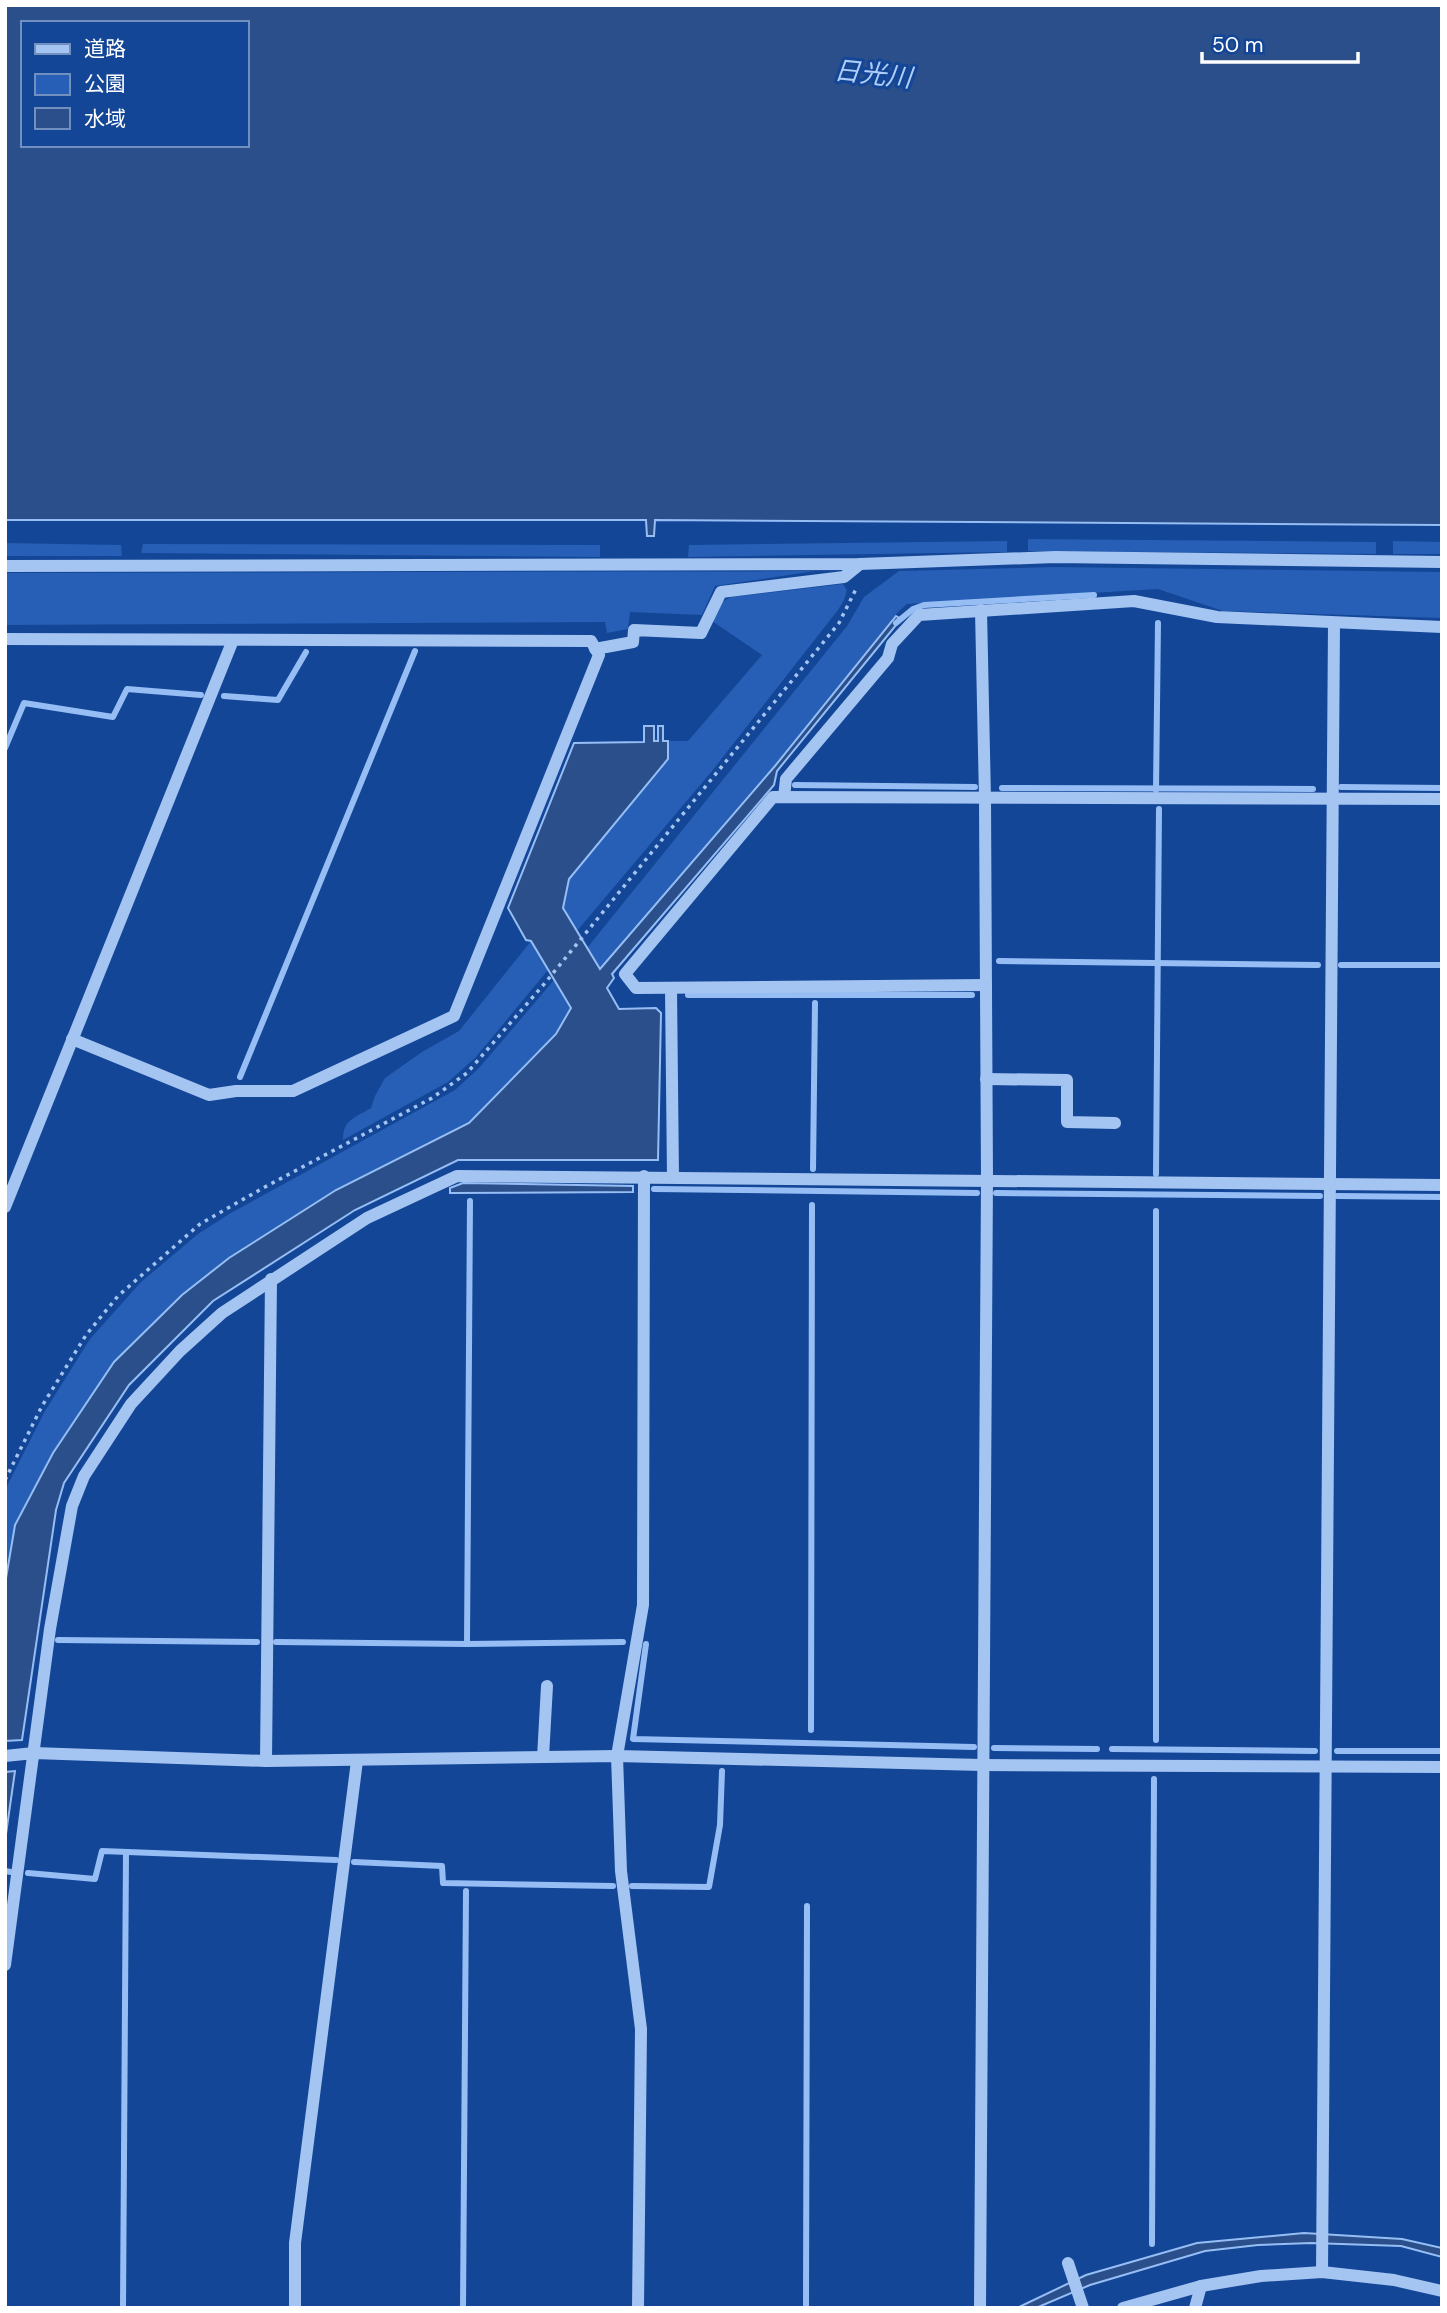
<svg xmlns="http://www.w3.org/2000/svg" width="1447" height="2313" viewBox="0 0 1447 2313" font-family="'DM Sans','Noto Sans JP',sans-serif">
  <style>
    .green { fill: #265fb5 }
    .water { fill: #2a4f8a; stroke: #96bef5; stroke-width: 2; fill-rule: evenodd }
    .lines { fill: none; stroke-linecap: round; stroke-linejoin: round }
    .stream { stroke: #96bef5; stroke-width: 6 }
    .path { stroke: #a4c4f2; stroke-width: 3.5; stroke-dasharray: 3.5 5; stroke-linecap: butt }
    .minor { stroke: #a4c4f2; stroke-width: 12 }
    .labels { text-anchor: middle; stroke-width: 6; stroke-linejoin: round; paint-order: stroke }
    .water-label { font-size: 26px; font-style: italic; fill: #b0cef9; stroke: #134696 }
  </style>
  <rect width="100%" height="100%" fill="#134696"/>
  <!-- green -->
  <g class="green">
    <path d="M 1028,539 L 1376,542 L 1376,554 L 1028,551 Z"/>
    <path d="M 1007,541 L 1007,552 L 688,557 L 689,545 Z"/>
    <path d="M 1393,541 L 1442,542 L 1442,554 L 1393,554 Z"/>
    <path d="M 5,543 L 121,545 L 122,556 L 5,556 Z"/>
    <path d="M 143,544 L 600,545 L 600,557 L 141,553 Z"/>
    <path d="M 1056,567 L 1442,572 L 1442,618 L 1223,611 L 1158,589 L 907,604 L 897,613 L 775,766 L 600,969 L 587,948 L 847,626 L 864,597 L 899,571 Z"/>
    <path d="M 815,571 L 715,586 L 702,615 L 630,612 L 628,629 L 607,633 L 605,622 L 5,625 L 5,573 Z"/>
    <path d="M 843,584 L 847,590 L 844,600 L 838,610 L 712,771 L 577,931 L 563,908 L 569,879 L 668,759 L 668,741 L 688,741 L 762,655 L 712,621 L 722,602 L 731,597 Z"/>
    <path d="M 531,941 L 548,970 L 475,1058 L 448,1082 L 343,1140 C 343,1119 355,1118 371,1108 L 375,1096 L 385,1078 L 422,1052 L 459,1031 Z"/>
    <path d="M 554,980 L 571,1008 L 556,1033 L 469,1123 L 336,1190 L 229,1258 L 182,1295 L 114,1362 L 53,1453 L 15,1525 L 5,1584 L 5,1490 L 45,1411 L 90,1339 L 141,1282 L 198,1234 L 229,1214 L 455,1090 L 479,1068 Z"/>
  </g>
  <!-- water -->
  <g class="water">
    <path d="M 5,5 L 1442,5 L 1442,525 L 655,520 L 654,536 L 647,536 L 646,520 L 5,520 ZM 23,23 L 247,23 L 247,145 L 23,145 Z"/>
    <path d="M 896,616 L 901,619 L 777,771 L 774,785 L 612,974 L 614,978 L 607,988 L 619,1009 L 656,1008 L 661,1013 L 658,1160 L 458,1160 L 355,1210 L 213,1301 L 129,1385 L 64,1483 L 56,1510 L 22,1740 L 5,1741 L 5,1584 L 15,1525 L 53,1453 L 114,1362 L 182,1295 L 229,1258 L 336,1190 L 469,1123 L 556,1034 L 571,1008 L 531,941 L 526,940 L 508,908 L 574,743 L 644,742 L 644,726 L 654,726 L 654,741 L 658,741 L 658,726 L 663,726 L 663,741 L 668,741 L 668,759 L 569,879 L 563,908 L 600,969 L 775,766 Z"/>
    <path d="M 463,1183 L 633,1186 L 633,1192 L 450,1193 L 450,1188 Z"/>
    <path d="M 15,1771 L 5,1841 L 5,1772 Z"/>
    <path d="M 1304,2233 L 1402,2239 L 1442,2248 L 1442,2257 L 1401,2246 L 1311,2243 L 1258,2245 L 1205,2251 L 1090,2285 L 1036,2308 L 1017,2308 L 1086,2275 L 1197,2243 Z"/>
  </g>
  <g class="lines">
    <!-- stream -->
    <g class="stream">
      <path d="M 896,623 L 913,609 L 924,605 L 1094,595"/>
      <path d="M 224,696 L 278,700 L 306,652"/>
      <path d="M 5,748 L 24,703 L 113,717 L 127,689 L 201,695"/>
      <path d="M 795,785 L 975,787"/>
      <path d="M 1341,787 L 1442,788"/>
      <path d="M 1002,788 L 1313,789"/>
      <path d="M 1156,790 L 1158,623"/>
      <path d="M 999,961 L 1318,965"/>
      <path d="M 1341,965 L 1442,965"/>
      <path d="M 688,995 L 972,995"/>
      <path d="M 240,1077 L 415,651"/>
      <path d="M 813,1169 L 815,1003"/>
      <path d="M 1156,1174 L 1159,809"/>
      <path d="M 654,1189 L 977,1193"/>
      <path d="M 996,1193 L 1320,1196"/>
      <path d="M 1337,1196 L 1442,1197"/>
      <path d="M 1156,1211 L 1156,1740"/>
      <path d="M 58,1640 L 257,1642"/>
      <path d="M 276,1642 L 467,1644 L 623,1642"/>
      <path d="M 467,1644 L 470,1201"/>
      <path d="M 646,1644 L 633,1739 L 974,1747"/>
      <path d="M 811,1730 L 812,1205"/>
      <path d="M 994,1748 L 1097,1749"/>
      <path d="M 1112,1749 L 1315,1751"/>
      <path d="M 1337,1751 L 1442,1751"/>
      <path d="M 354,1862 L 442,1866 L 443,1883 L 613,1886"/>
      <path d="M 5,1871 L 11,1872"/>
      <path d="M 28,1873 L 95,1879 L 102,1851 L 336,1860"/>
      <path d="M 632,1886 L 709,1887 L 720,1825 L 722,1771"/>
      <path d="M 1152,2244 L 1154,1779"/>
      <path d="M 123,2308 L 126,1852"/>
      <path d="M 463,2308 L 466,1891"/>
      <path d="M 806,2308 L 807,1906"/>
    </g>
    <!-- path -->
    <path class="path" d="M 5,1480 L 42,1406 L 86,1335 L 118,1296 L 200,1224 L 263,1188 L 432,1098 L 467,1073 L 545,983 L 839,623 L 856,589"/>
    <!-- minor -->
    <g class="minor">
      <path d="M 5,566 L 860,564 L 1055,557 L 1442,562"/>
      <path d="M 5,639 L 591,641 L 599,655 L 454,1016 L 293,1091 L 236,1091 L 209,1095 L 72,1039"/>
      <path d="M 595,649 L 633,642 L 634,630 L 701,633 L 721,592 L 844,577 L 860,564"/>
      <path d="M 784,797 L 786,779 L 888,658 L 892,644 L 919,615 L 1134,601 L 1217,617 L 1442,627"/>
      <path d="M 986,985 L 636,988 L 625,974 L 773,797 L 1442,799"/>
      <path d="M 671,988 L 673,1177"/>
      <path d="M 986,1079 L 1067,1080 L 1067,1122 L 1115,1123"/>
      <path d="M 5,1207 L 233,640"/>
      <path d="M 5,1756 L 34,1753 L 266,1761 L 617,1756 L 982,1765 L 1442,1767"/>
      <path d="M 543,1757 L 547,1686"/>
      <path d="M 266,1761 L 271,1279"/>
      <path d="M 5,1965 L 50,1629 L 72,1506 L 84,1476 L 131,1404 L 180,1351 L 222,1313 L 367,1218 L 457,1176 L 1442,1185"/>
      <path d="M 1068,2263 L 1083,2308"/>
      <path d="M 1322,2272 L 1334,624"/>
      <path d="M 295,2308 L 295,2243 L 357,1761"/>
      <path d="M 638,2308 L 641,2029 L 621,1871 L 617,1756 L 643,1605 L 644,1176"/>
      <path d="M 980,2308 L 987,1180 L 985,799 L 981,610"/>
      <path d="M 1123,2308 L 1201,2286 L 1261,2276 L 1322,2272 L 1394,2280 L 1442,2291"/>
      <path d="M 1195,2308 L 1201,2286"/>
    </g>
  </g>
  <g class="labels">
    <!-- water labels -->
    <g class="water-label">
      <text transform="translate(873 74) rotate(6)" y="9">日光川</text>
    </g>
  </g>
  <!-- border -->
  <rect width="1447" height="2313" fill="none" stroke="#ffffff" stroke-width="14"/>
  <!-- legend -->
  <rect x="21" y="21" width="228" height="126" fill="#134696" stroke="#7190c0" stroke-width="2"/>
  <rect x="35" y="44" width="35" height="10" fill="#a4c4f2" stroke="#7190c0" stroke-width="2"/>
  <text x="84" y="56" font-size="21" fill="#ffffff">道路</text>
  <rect x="35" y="74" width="35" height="21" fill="#265fb5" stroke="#7190c0" stroke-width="2"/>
  <text x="84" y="91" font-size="21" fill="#ffffff">公園</text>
  <rect x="35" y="108" width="35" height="21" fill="#2a4f8a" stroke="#7190c0" stroke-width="2"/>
  <text x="84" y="126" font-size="21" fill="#ffffff">水域</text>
  <!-- scale -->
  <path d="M1202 52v10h156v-10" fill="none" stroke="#ffffff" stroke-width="3.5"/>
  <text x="1212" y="52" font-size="21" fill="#ffffff" stroke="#134696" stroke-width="5" paint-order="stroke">50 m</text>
</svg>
